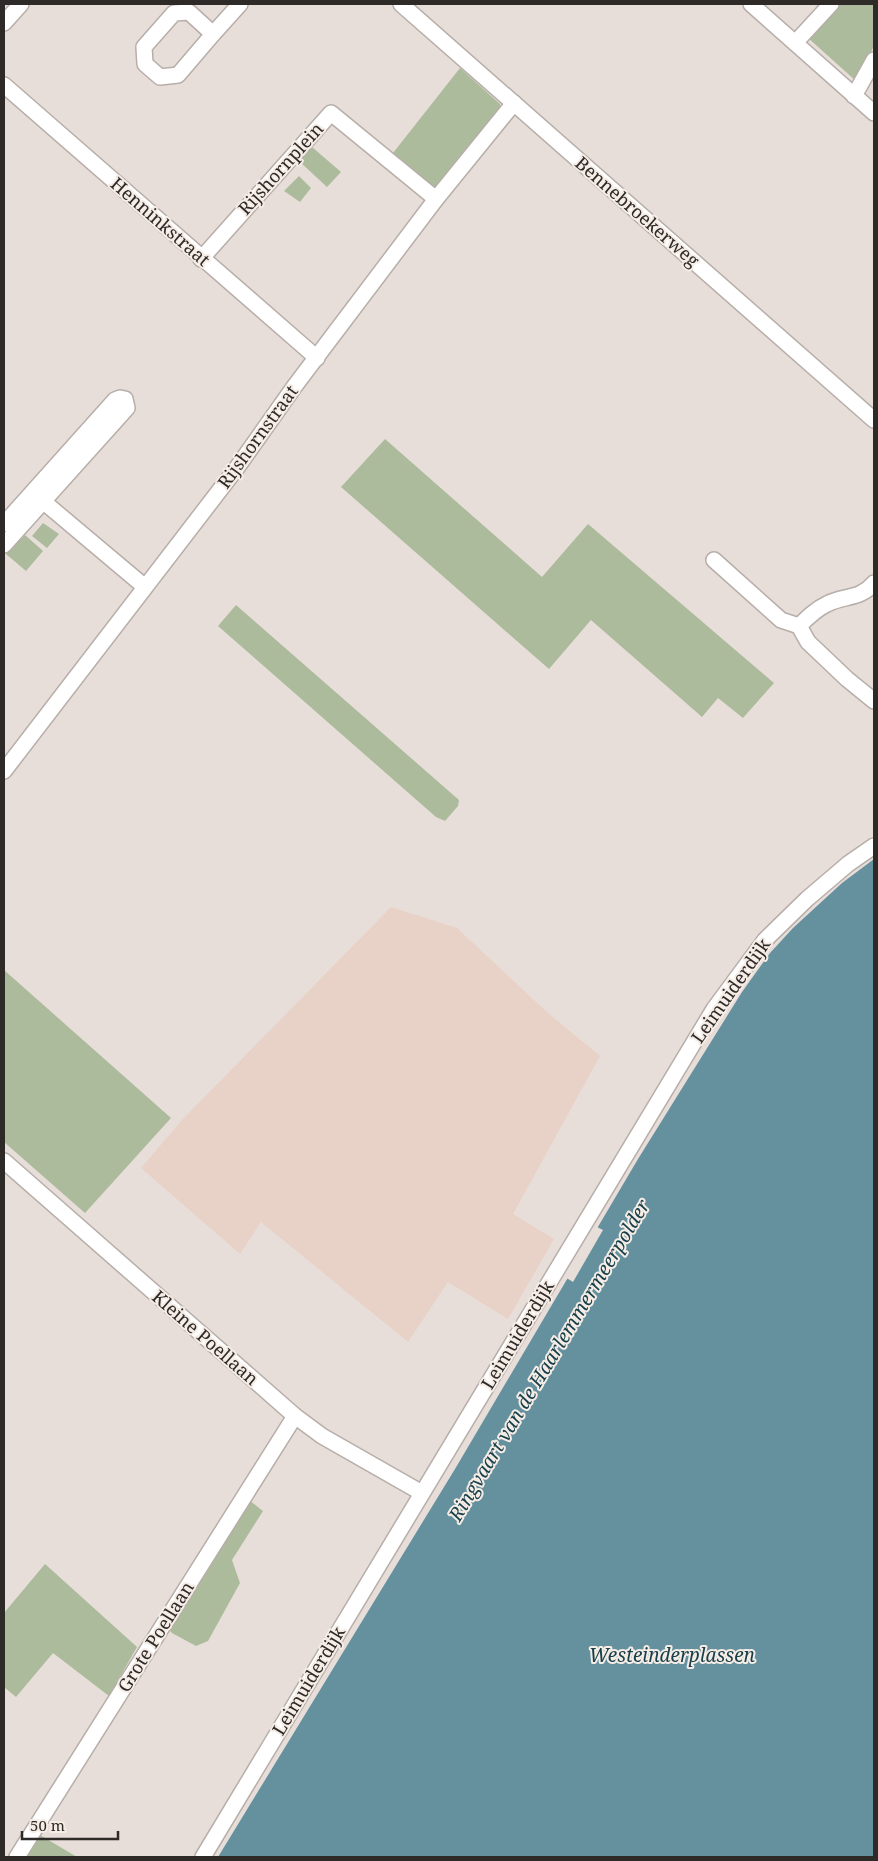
<svg xmlns="http://www.w3.org/2000/svg" width="878" height="1861" viewBox="0 0 878 1861" font-family="'Noto Serif',serif">
  <style>
    .industrial { fill: #e8d1c6 }
    .green { fill: #acbb9b }
    .water { fill: #65919f }
    .pier { fill: #e8ded9 }
    .lines { fill: none; stroke-linecap: round; stroke-linejoin: round }
    .minor-casing { stroke: #b7aea9; stroke-width: 18 }
    .minor { stroke: #fff; stroke-width: 15 }
    .labels { text-anchor: middle; stroke-width: 4; stroke-linejoin: round; paint-order: stroke }
    .street-label { font-size: 18px; fill: #2d2a28; stroke: #f5ece6 }
    .water-label { font-size: 19px; font-style: italic; fill: #17404b; stroke: #f5ece6 }
  </style>
  <rect width="100%" height="100%" fill="#e8ded9"/>
  <!-- industrial -->
  <path class="industrial" d="M 391,907 L 457,928 L 548,1013 L 600,1056 L 513,1214 L 554,1239 L 508,1319 L 448,1282 L 408,1342 L 261,1222 L 240,1254 L 141,1168 L 182,1120 Z"/>
  <!-- green -->
  <g class="green">
    <path d="M 837,4 L 874,4 L 874,46 L 856,81 L 807,37 Z"/>
    <path d="M 460,68 L 500,104 L 500,107 L 439,187 L 434,187 L 393,153 Z"/>
    <path d="M 312,147 L 341,172 L 327,187 L 299,161 Z"/>
    <path d="M 299,176 L 311,188 L 300,202 L 284,191 Z"/>
    <path d="M 385,439 L 542,577 L 588,524 L 774,683 L 743,718 L 718,698 L 702,717 L 591,620 L 549,669 L 341,487 Z"/>
    <path d="M 43,523 L 59,534 L 47,548 L 32,536 Z"/>
    <path d="M 25,535 L 43,551 L 26,571 L 6,554 Z"/>
    <path d="M 236,605 L 459,800 L 458,806 L 445,821 L 436,817 L 218,626 Z"/>
    <path d="M 4,970 L 171,1118 L 85,1213 L 4,1142 Z"/>
    <path d="M 249,1500 L 263,1511 L 232,1560 L 240,1583 L 208,1641 L 196,1646 L 172,1633 L 168,1628 Z"/>
    <path d="M 45,1564 L 137,1647 L 109,1696 L 53,1653 L 16,1697 L 4,1687 L 4,1613 Z"/>
    <path d="M 40,1835 L 77,1857 L 26,1857 Z"/>
  </g>
  <!-- water -->
  <path class="water" d="M 874,859 L 874,1857 L 218,1857 L 455,1469 L 638,1159 L 742,992 L 770,953 L 793,928 L 842,883 Z"/>
  <!-- pier -->
  <path class="pier" d="M 595,1226 L 603,1230 L 573,1282 L 565,1277 Z"/>
  <g class="lines">
    <!-- minor casing -->
    <g class="minor-casing">
      <g id="minor">
        <path d="M 401,4 L 874,420"/>
        <path d="M 751,4 L 874,113"/>
        <path d="M 189,12 L 213,34 L 178,75 L 160,77 L 145,64 L 144,47 L 174,13 Z"/>
        <path d="M 4,23 L 21,4"/>
        <path d="M 213,34 L 240,4"/>
        <path d="M 795,43 L 831,4"/>
        <path d="M 4,85 L 317,358"/>
        <path d="M 854,96 L 874,60"/>
        <path d="M 201,259 L 331,113 L 436,199"/>
        <path d="M 38,497 L 145,587"/>
        <path d="M 4,524 L 115,400 L 120,398 L 125,399 L 127,408 L 4,545"/>
        <path d="M 714,560 L 781,620 L 799,626 L 808,642 L 847,679 L 874,701"/>
        <path d="M 799,626 C 807,618 816,609 827,604 C 844,595 860,600 874,583"/>
        <path d="M 4,771 L 236,469 L 294,387 L 436,199 L 514,103"/>
        <path d="M 4,1161 L 295,1416 L 322,1436 L 422,1493"/>
        <path d="M 17,1857 L 295,1416"/>
        <path d="M 203,1857 L 714,1009 L 765,940 L 807,899 L 848,864 L 874,846"/>
      </g>
    </g>
    <!-- minor -->
    <use href="#minor" class="minor"/>
  </g>
  <g class="labels">
    <!-- street labels -->
    <g class="street-label">
      <text transform="translate(281 169) rotate(-48)" y="6">Rijshornplein</text>
      <text transform="translate(637 212) rotate(41)" y="6">Bennebroekerweg</text>
      <text transform="translate(160 222) rotate(41)" y="6">Henninkstraat</text>
      <text transform="translate(258 437) rotate(-54)" y="6">Rijshornstraat</text>
      <text transform="translate(731 991) rotate(-55)" y="6">Leimuiderdijk</text>
      <text transform="translate(518 1335) rotate(-59)" y="6">Leimuiderdijk</text>
      <text transform="translate(205 1338) rotate(41)" y="6">Kleine Poellaan</text>
      <text transform="translate(156 1637) rotate(-58)" y="6">Grote Poellaan</text>
      <text transform="translate(309 1681) rotate(-59)" y="6">Leimuiderdijk</text>
    </g>
    <!-- water labels -->
    <g class="water-label">
      <text transform="translate(549 1360) rotate(-59)" y="7">Ringvaart van de Haarlemmermeerpolder</text>
      <text x="672" y="1662">Westeinderplassen</text>
    </g>
  </g>
  <!-- border -->
  <rect width="878" height="1861" fill="none" stroke="#2d2a28" stroke-width="10"/>
  <!-- scale -->
  <path d="M22 1831v8h96v-8" fill="none" stroke="#2d2a28" stroke-width="2.5"/>
  <text x="30" y="1831" font-size="15" fill="#2d2a28" stroke="#f5ece6" stroke-width="4" paint-order="stroke">50 m</text>
</svg>
